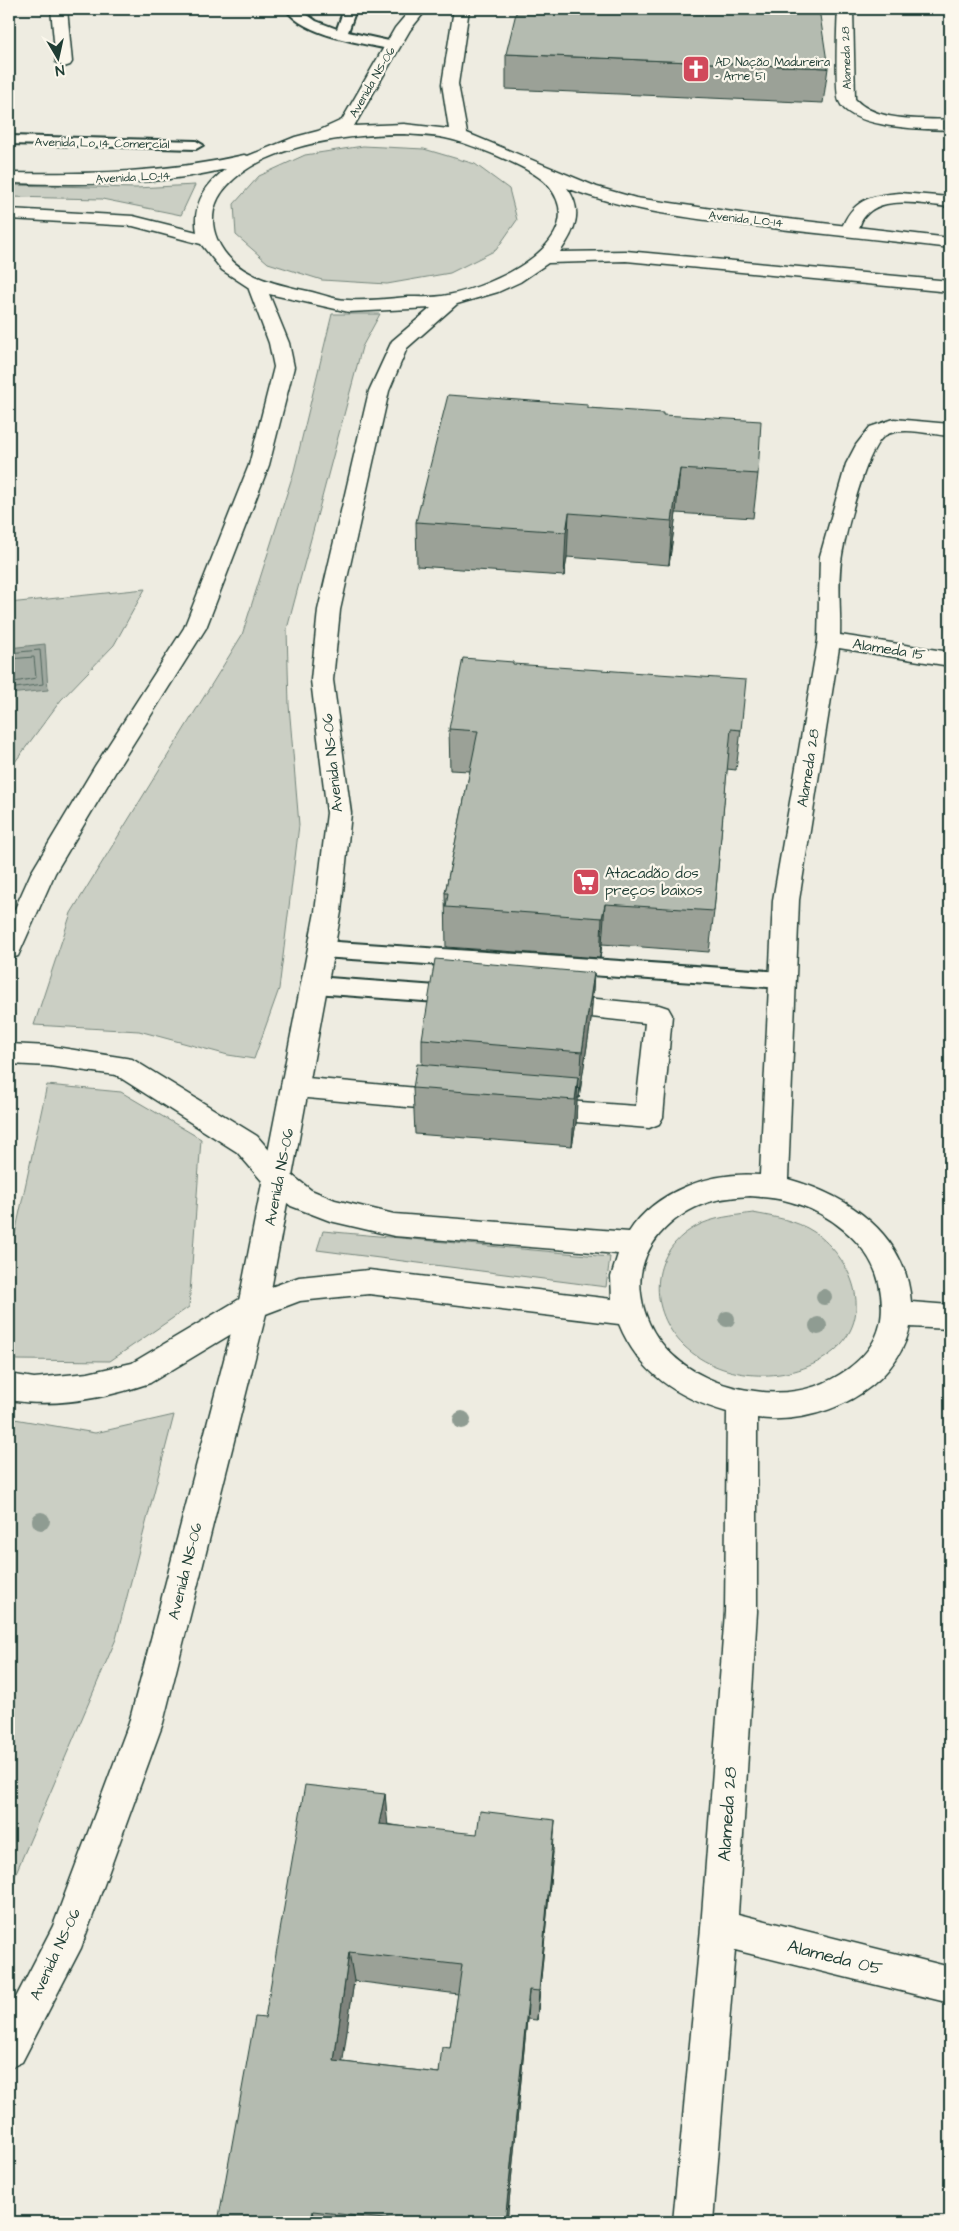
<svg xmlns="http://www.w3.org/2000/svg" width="959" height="2231" viewBox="0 0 959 2231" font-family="'Architects Daughter',sans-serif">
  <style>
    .green { fill: #cbcfc4; stroke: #75867c }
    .water { fill: #9fa89f; stroke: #6c7d74 }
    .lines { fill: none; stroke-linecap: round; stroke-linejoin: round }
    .shore { stroke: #52685f; stroke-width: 1 }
    .lane-casing { stroke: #1f3d34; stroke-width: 4 }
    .street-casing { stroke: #1f3d34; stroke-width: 3 }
    .secondary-casing { stroke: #1f3d34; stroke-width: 3 }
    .lane { fill: #fbf7ec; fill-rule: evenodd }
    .street { fill: #fbf7ec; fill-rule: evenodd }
    .secondary { fill: #fbf7ec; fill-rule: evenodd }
    .tree { fill: #8f9c92 }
    .wall { fill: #9ba197; stroke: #1f3d34; fill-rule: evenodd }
    .shaded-wall { fill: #7e837b; stroke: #1f3d34 }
    .building { fill: #b4bbb0; stroke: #1f3d34; fill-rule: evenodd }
    .labels { text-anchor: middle; stroke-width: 4.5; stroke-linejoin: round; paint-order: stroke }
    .far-street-label { font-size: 12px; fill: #1f3d34; stroke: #fbf7ec }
    .far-poi-label { font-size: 12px; fill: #1f3d34; stroke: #fbf7ec; text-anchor: start }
    .street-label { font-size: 15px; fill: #1f3d34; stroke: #fbf7ec }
    .poi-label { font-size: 15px; fill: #1f3d34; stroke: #fbf7ec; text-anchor: start }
    .near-street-label { font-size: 18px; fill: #1f3d34; stroke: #fbf7ec }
  </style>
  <rect width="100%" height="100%" fill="#eeece1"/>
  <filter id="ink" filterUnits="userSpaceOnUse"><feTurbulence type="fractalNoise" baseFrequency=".02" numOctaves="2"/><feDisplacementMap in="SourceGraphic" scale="10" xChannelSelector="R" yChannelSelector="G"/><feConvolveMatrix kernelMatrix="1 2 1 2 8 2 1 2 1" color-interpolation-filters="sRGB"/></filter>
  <g filter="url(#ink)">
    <!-- green -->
    <g class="green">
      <path d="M 363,146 L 424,149 L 475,164 L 509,189 L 517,220 L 496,250 L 450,273 L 387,284 L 322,280 L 268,263 L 236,235 L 234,204 L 259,176 L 305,155 Z"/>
      <path d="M 9,185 L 136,188 L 195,185 L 181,215 L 102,199 L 9,197 Z"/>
      <path d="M 332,314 L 380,314 L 362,347 L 287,629 L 289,705 L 299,825 L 279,989 L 254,1059 L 228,1055 L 139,1031 L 34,1025 L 71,913 L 242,635 L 294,471 Z"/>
      <path d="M 145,589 L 114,645 L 61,700 L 9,770 L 9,603 Z"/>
      <path d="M 47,1085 L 121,1092 L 201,1139 L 189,1307 L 110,1361 L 16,1360 L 9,1340 L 9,1262 Z"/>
      <path d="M 753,1213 C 774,1217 796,1220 814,1232 C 852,1259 876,1315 834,1351 C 793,1385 723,1383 684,1346 C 648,1311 648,1253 695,1227 C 713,1217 733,1216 753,1213 Z"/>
      <path d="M 323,1231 L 610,1257 L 606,1287 L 317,1250 Z"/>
      <path d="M 174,1415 L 116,1639 L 9,1889 L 9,1418 L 95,1433 Z"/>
    </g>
    <!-- water -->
    <path class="water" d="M 45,644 L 48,690 L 9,694 L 9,648 Z"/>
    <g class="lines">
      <!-- shore -->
      <g class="shore">
        <path d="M 9,653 L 40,650 L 43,684 L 9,689"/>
        <path d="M 9,659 L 34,657 L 36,678 L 9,683"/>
      </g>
      <!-- lane casing -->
      <g class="lane-casing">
        <g id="lane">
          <path d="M 286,9 L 299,9 L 316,21 L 337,29 L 344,9 L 356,9 L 348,32 L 398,43 L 399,46 L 393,50 C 363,43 303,36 286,9 Z"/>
          <path d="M 9,136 L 196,141 L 203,145 L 196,149 L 9,144 Z"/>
          <path d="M 322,941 L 783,972 L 791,975 L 794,980 L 791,985 L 783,988 L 322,957 L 315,954 L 311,949 L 315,944 Z"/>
          <path d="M 315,977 L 437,986 L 445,988 L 448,994 L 445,1000 L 437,1002 L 315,993 L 307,990 L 304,985 L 307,980 Z"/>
        </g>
      </g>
      <!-- street casing -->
      <g class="street-casing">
        <g id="street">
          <path d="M 51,9 L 67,9 L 72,62 L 70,65 L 64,67 L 56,62 Z"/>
          <path d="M 838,9 L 853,9 L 855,99 C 878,123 920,118 950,120 L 950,130 C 925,129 850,129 839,101 C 835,91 837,23 838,9 Z"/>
          <path d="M 900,193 L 950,197 L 950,207 C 925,205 883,194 865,216 C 860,221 860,228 856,234 L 844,234 L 841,230 C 852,200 870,195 900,193 Z"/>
          <path d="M 894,419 L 950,424 L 950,436 C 932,435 903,426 886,435 C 867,444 846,532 842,555 C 837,580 841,609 840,635 L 950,652 L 950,666 L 839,648 L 799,900 L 788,1179 C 849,1196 906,1234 911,1302 L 950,1305 L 950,1329 L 910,1327 C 895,1391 819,1426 757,1418 L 757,1612 L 738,1914 L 950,1967 L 950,2003 L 735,1950 L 713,2222 L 673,2222 L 701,1928 L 725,1612 L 727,1412 C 678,1398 639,1373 619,1324 L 369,1294 L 300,1301 L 263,1315 L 150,1383 C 106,1398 55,1408 9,1400 L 9,1374 L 34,1378 L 88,1373 L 132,1363 L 243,1297 L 299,1277 L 369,1270 L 612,1299 L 611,1277 L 618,1254 L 394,1236 L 330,1221 L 291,1206 L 268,1188 L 237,1152 L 116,1075 L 49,1066 L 9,1064 L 9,1044 L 49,1046 L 132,1059 L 257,1136 L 288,1172 L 311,1190 L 335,1200 L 394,1214 L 629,1232 C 656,1190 712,1171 760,1175 L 773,900 L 818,640 L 820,556 L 846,464 L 856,445 L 870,427 ZM 750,1196 C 764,1197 778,1198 791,1202 C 828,1212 870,1243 879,1283 C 887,1320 879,1346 848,1369 C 821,1389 789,1396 755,1391 C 702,1385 648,1352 641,1294 C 638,1272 645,1252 659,1235 C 672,1220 690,1208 709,1202 C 722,1198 736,1197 750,1196 Z"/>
          <path d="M 555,995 L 659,1005 L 668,1008 L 672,1015 L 663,1117 L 659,1124 L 649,1128 L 539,1119 L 529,1116 L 525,1109 L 529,1102 L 539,1099 L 636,1106 L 645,1023 L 546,1012 L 542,1005 L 546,998 Z"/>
          <path d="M 296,1077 L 451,1091 L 461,1094 L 465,1101 L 461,1108 L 451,1111 L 296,1097 L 286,1094 L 282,1087 L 286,1080 Z"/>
        </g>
      </g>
      <!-- secondary casing -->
      <g class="secondary-casing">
        <path id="secondary" d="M 411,9 L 427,9 L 410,30 L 354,126 L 404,124 L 449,129 L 442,84 L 454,9 L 469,9 L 458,84 L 467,133 L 597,187 L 636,198 L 754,215 L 950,238 L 950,248 C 879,239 809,233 738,224 C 680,217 622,209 567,188 C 584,211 575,231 560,252 L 626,251 L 950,281 L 950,292 L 626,261 L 548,263 L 520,282 L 498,292 L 457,304 L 407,348 L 389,391 L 340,610 L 333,680 L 351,813 L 341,912 L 268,1306 L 163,1723 L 81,1948 L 22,2062 L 9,2068 L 9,2011 L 53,1926 L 129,1723 L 238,1306 L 315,912 L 327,813 L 311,680 L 318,610 L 369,391 L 392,341 L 431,308 L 349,312 L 269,294 L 289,343 L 294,367 L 269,465 L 206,628 L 119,766 L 55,873 L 18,956 L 9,959 L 9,922 L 31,873 L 95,766 L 184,628 L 249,465 L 274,367 L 269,343 L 248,287 L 222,270 L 201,244 L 133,226 L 9,219 L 9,209 L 133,216 L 197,232 C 192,205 205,185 226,169 C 155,186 82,185 9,183 L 9,173 C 89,174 165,173 244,155 L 248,156 L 295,137 L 318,131 L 342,120 L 395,28 ZM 404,134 C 417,135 431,135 445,138 C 469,143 531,167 547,184 C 596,241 492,287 448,295 C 435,298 420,297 407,297 C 387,299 368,301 348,300 C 336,300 324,295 312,292 C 277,284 233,277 217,239 C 209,220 213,201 227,186 C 265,144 351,134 404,134 Z"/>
      </g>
      <!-- lane -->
      <use href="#lane" class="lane"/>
      <!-- street -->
      <use href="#street" class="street"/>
      <!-- secondary -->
      <use href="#secondary" class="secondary"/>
    </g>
    <!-- trees -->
    <g class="tree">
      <circle cx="824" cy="1297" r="8"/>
      <circle cx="727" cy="1319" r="8"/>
      <circle cx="818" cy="1326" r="9"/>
      <circle cx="462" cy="1420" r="9"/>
      <circle cx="41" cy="1521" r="9"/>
    </g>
    <!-- wall -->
    <g class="wall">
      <path d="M 302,9 L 342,9 L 341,11 L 304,10 Z"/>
      <path d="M 506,54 L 828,68 L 823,103 L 506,89 Z"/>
      <path d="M 588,408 L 663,415 L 758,474 L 753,518 L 676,513 L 669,565 L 567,557 L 564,576 L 417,566 L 416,522 Z"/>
      <path d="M 513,665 L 741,730 L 736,770 L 727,769 L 714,911 L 709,952 L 602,944 L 600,958 L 446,947 L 445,893 L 470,771 L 450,770 L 449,729 Z"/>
      <path d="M 594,973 L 591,1020 L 579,1098 L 577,1098 L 576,1123 L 572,1146 L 415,1134 L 413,1088 L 422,1064 L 422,1039 Z"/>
      <path d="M 385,1794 L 387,1824 L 553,1852 L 537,2020 L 527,2019 L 507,2222 L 218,2222 ZM 354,1981 L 458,1994 L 450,2048 L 439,2073 L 342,2062 Z"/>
    </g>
    <!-- shaded-wall -->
    <g class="shaded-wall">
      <path d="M 680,469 L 676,513 L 669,565 L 672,521 Z"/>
      <path d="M 569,513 L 567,557 L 564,576 L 566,532 Z"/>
      <path d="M 605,904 L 602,944 L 600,958 L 602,918 Z"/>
      <path d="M 594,973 L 591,1020 L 579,1098 L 582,1052 Z"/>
      <path d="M 578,1077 L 576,1123 L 572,1146 L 575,1100 Z"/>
      <path d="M 385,1794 L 388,1827 L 379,1824 Z"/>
      <path d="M 555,1820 L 553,1852 L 537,2020 L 539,1991 Z"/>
      <path d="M 349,1952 L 354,1981 L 339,2088 L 334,2061 Z"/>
      <path d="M 529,1990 L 527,2019 L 507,2222 L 505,2222 Z"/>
      <path d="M 313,2211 L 316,2222 L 311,2222 Z"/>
    </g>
    <!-- building -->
    <g class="building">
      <path d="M 517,9 L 819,9 L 828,68 L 506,54 Z"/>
      <path d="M 448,395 L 588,405 L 588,408 L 663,413 L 663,415 L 761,421 L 758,474 L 680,469 L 672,521 L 569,513 L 566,532 L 416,522 Z"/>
      <path d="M 463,658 L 513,662 L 513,664 L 746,680 L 741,730 L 731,729 L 714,911 L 605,904 L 602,918 L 446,907 L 448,893 L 445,893 L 478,731 L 449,729 Z"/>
      <path d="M 435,959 L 594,973 L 582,1052 L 422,1039 Z"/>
      <path d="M 417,1064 L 578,1077 L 575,1100 L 413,1088 Z"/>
      <path d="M 305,1785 L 385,1794 L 379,1824 L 477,1834 L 480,1811 L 555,1820 L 539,1991 L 529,1990 L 505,2222 L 410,2222 L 313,2211 L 311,2222 L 218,2222 L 255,2017 L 265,2018 ZM 349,1952 L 462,1965 L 450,2048 L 442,2047 L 439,2073 L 334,2061 Z"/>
    </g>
  </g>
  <!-- icons -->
  <defs>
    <g id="church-square" transform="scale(1.4375)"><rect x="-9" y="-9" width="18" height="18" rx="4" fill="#d1495b" stroke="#fbf7ec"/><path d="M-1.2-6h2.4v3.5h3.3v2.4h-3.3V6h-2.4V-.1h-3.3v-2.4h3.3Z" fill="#fff"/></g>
    <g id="supermarket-square" transform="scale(1.4375)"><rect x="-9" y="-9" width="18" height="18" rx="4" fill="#d1495b" stroke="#fbf7ec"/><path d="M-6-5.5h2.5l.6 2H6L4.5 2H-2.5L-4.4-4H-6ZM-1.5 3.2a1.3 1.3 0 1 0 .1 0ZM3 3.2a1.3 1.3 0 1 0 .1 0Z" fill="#fff"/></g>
  </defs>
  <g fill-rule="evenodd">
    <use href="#church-square" x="696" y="69"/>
    <use href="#supermarket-square" x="586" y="882"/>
  </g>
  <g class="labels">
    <!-- far-street labels -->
    <g class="far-street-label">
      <text transform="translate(846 58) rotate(-92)" y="4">Alameda 28</text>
      <text transform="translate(372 82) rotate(-60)" y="4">Avenida NS-06</text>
      <text transform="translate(102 143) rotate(1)" y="4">Avenida Lo 14 Comercial</text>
      <text transform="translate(133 177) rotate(-3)" y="4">Avenida LO-14</text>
      <text transform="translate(746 219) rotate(6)" y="4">Avenida LO-14</text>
    </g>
    <!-- far-poi labels -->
    <g class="far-poi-label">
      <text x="715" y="66">AD Nação Madureira<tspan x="715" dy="14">- Arne 51</tspan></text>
    </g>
    <!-- street labels -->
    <g class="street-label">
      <text transform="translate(889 649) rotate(9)" y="5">Alameda 15</text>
      <text transform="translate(332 763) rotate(-96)" y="5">Avenida NS-06</text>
      <text transform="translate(808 768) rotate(-81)" y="5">Alameda 28</text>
      <text transform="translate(279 1177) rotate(-79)" y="5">Avenida NS-06</text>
      <text transform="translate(185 1571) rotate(-76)" y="5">Avenida NS-06</text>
      <text transform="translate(55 1954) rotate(-65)" y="5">Avenida NS-06</text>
    </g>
    <!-- poi labels -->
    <g class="poi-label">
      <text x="605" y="878">Atacadão dos<tspan x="605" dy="17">preços baixos</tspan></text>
    </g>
    <!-- near-street labels -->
    <g class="near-street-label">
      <text transform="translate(727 1814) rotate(-86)" y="6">Alameda 28</text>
      <text transform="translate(835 1957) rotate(14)" y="6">Alameda 05</text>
    </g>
  </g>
  <!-- margin -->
  <rect width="959" height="2231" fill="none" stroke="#fbf7ec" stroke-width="30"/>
  <rect x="15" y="15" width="929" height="2201" fill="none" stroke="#1f3d34" stroke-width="2" filter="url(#ink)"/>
  <!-- north arrow -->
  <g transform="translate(58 58) rotate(171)" stroke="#fbf7ec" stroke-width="4" paint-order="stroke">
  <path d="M0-4L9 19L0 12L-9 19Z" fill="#1f3d34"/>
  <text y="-8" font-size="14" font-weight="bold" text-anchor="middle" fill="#1f3d34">N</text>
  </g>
</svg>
